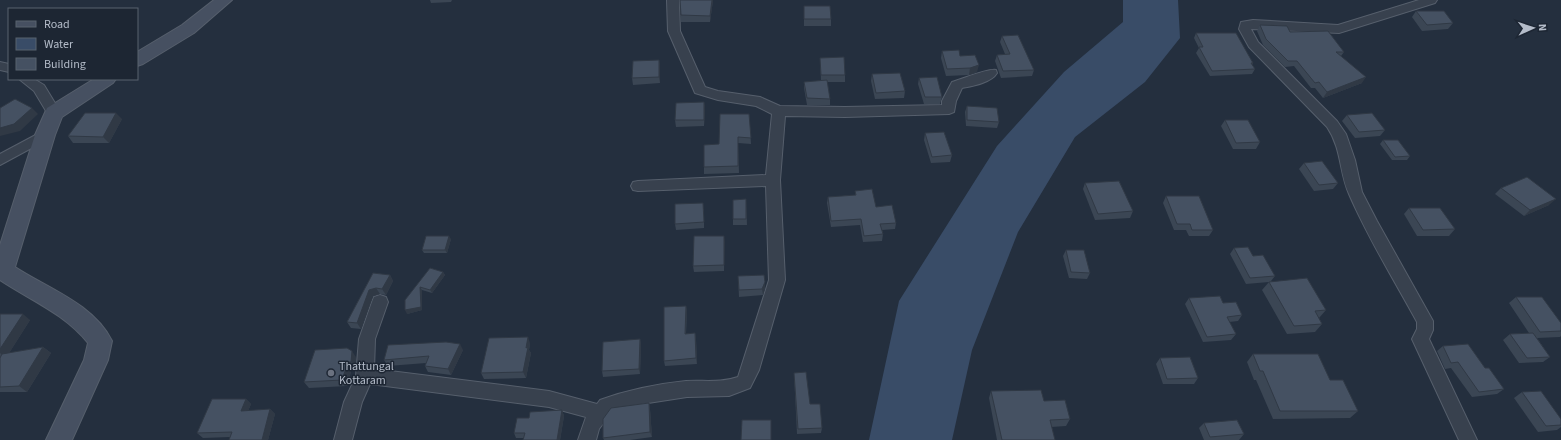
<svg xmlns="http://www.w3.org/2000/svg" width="1561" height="440" viewBox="0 0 1561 440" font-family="'Source Sans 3',sans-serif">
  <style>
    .water { fill: #394c67 }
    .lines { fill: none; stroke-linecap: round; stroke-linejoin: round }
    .minor-casing { stroke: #565f6c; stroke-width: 2 }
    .secondary-casing { stroke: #565f6c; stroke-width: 2 }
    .minor { fill: #38414e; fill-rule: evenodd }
    .secondary { fill: #465061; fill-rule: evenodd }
    .wall { fill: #3b4654 }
    .shaded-wall { fill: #303945 }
    .building { fill: #455162; stroke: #303945 }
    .worship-dot { fill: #6b7280; stroke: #1d2633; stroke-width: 1.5 }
    .labels { text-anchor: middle; stroke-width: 3; stroke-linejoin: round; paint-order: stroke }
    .poi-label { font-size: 12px; fill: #b4bcc9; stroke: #1d2633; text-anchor: start }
  </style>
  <rect width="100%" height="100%" fill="#242f3e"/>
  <!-- water -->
  <path class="water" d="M 1123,0 L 1178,0 L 1180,38 L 1145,82 L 1075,137 L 1018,232 L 972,350 L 952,440 L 869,440 L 899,301 L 997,146 L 1064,72 L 1123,22 Z"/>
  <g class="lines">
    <!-- minor casing -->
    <g class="minor-casing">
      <g id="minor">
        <path d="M 667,0 L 679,0 L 680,31 L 705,87 L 718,91 L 760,97 L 780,106 L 845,107 L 942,105 L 942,101 L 952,82 C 962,79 989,68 996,70 L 997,73 C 991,83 972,86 962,88 L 956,101 L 954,112 L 949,114 L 845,117 L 785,116 L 780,180 L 785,280 L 759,370 L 750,388 L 729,396 L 687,397 L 635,405 L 612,412 L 599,429 L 596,440 L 578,440 L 586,417 L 549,407 L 370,384 L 362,402 L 352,440 L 334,440 L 344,402 L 356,376 L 359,339 L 372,302 L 374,297 L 380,295 L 386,297 L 388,302 L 375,339 L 374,369 L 549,391 L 597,404 L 600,400 C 627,390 657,384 686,381 C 704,380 721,383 738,377 L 769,280 L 766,186 L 638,191 L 633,190 L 631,186 L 633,182 L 638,181 L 766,175 L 772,114 L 756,106 L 718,100 L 695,93 L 668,31 Z"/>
        <path d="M 1419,0 L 1437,0 L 1435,3 L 1339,33 L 1251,29 L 1258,42 L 1337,121 L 1346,134 L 1355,160 L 1362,192 L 1377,221 L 1433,321 L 1433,330 L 1429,339 L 1477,440 L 1459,440 L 1412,339 L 1417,329 L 1417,322 C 1394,280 1368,238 1349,194 C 1339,172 1342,149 1327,127 L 1249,47 L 1239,29 L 1241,22 L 1253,20 L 1338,25 Z"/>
        <path d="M 0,62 L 9,64 L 9,72 L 0,70 Z"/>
        <path d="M 19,79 L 34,79 L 44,85 L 61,113 L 59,116 L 49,116 L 34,91 Z"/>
        <path d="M 45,130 L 50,132 L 52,135 L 50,138 L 0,165 L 0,154 Z"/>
      </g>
    </g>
    <!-- secondary casing -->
    <g class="secondary-casing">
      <g id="secondary">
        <path d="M 214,0 L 232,0 L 194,33 L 143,64 L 137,66 L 137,52 L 182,25 Z"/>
        <path d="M 94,79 L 116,79 L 113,83 L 62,117 L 55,135 L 15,267 C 47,288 94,304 112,341 L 108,360 L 72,440 L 46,440 L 84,360 L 88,343 C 65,314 30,300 0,280 L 0,245 L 35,135 L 47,108 Z"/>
      </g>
    </g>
    <!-- minor -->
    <use href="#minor" class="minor"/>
    <!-- secondary -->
    <use href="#secondary" class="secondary"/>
  </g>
  <!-- wall -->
  <g class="wall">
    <path d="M 430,0 L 452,0 L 451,2 L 431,3 Z"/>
    <path d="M 680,0 L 713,0 L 710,22 L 681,22 Z"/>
    <path d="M 804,6 L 831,19 L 831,26 L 804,26 Z"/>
    <path d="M 1416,11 L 1453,23 L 1448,29 L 1422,31 L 1412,17 Z"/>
    <path d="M 1260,25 L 1290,32 L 1344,52 L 1341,56 L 1362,83 L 1323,98 L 1315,88 L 1311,88 L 1294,66 L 1285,67 L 1263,45 L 1257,31 Z"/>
    <path d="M 1196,33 L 1253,63 L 1252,65 L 1255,69 L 1252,74 L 1210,76 L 1196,53 L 1199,48 L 1194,38 Z"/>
    <path d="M 1002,36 L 1034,70 L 1032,76 L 1001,78 L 995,61 L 997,55 L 1005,54 L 1000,42 Z"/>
    <path d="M 942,51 L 960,56 L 977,72 L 969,75 L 946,76 L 941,58 Z"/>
    <path d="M 820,58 L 845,75 L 845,82 L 827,82 L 830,99 L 830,105 L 807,105 L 804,88 L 804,82 L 821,81 Z"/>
    <path d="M 659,60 L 660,66 L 660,83 L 633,85 L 632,78 Z"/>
    <path d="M 872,74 L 905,91 L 904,98 L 875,99 L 871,81 Z"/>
    <path d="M 919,78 L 942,97 L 940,104 L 924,104 L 918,84 Z"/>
    <path d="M 704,102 L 705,108 L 704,126 L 676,127 L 675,120 Z"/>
    <path d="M 967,106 L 999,122 L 997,128 L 966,126 L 965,112 Z"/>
    <path d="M 749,114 L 751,144 L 738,143 L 739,173 L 704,174 L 704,167 L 719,144 Z"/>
    <path d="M 1347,115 L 1385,130 L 1380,136 L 1355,138 L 1342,121 Z"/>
    <path d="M 122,119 L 109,143 L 73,143 L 68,136 Z"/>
    <path d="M 1225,120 L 1260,142 L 1256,149 L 1233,149 L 1221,126 Z"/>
    <path d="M 925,133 L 952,155 L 950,162 L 931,163 L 924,140 Z"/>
    <path d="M 1383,140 L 1410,156 L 1407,160 L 1392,160 L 1380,144 Z"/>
    <path d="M 1304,163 L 1338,183 L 1333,189 L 1314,191 L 1299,169 Z"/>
    <path d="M 1085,183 L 1133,211 L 1130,218 L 1095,220 L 1083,189 Z"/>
    <path d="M 1501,188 L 1549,205 L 1524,216 L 1495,194 Z"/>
    <path d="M 855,191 L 896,223 L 895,229 L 882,230 L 883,234 L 882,241 L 863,242 L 860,225 L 831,227 L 827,203 L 828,197 L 855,195 Z"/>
    <path d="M 1166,196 L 1213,230 L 1209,236 L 1189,236 L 1186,230 L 1174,230 L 1163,203 Z"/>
    <path d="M 746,199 L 747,225 L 733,225 L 733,219 Z"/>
    <path d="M 1409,208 L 1455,229 L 1449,236 L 1417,236 L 1404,214 Z"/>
    <path d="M 704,209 L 704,228 L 676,230 L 675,224 Z"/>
    <path d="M 724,236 L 724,271 L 694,272 L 693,266 Z"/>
    <path d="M 451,239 L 447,253 L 424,253 L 422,250 Z"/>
    <path d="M 1234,248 L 1253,256 L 1275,276 L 1271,281 L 1326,310 L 1319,318 L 1322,324 L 1315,332 L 1287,334 L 1262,290 L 1269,282 L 1246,284 L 1230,254 Z"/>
    <path d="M 1066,250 L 1090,273 L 1087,279 L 1069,278 L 1063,256 Z"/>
    <path d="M 430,268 L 443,272 L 445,275 L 432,293 L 422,290 L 422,310 L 407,314 Z"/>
    <path d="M 373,273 L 390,275 L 393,281 L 386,295 L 380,294 L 373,296 L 361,329 L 351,328 L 347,322 Z"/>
    <path d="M 738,276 L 765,288 L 763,295 L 739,297 Z"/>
    <path d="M 1516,297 L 1561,323 L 1561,336 L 1560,337 L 1537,338 L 1550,357 L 1543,362 L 1519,363 L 1503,340 L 1510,334 L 1529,333 L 1509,303 Z"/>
    <path d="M 1189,298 L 1223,303 L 1242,315 L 1238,321 L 1229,322 L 1236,334 L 1231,340 L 1203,342 L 1185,304 Z"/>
    <path d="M 686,306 L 687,312 L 686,334 L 695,333 L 696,339 L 697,364 L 665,366 L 664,361 Z"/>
    <path d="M 0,314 L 30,320 L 9,353 L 43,347 L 51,353 L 27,392 L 0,392 Z"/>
    <path d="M 640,339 L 641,345 L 640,374 L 603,377 L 602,371 Z"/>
    <path d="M 530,343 L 529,350 L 531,353 L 526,378 L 484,379 L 481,373 Z"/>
    <path d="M 1443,346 L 1485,368 L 1504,389 L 1497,394 L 1472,397 L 1451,368 L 1445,369 L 1437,351 Z"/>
    <path d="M 463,350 L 451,375 L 428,372 L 425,366 L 426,363 L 388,366 L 384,360 Z"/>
    <path d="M 1253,354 L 1330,380 L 1358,411 L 1350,418 L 1273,419 L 1256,380 L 1254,380 L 1247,362 Z"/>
    <path d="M 356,357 L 355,368 L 352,368 L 347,386 L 309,388 L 304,382 Z"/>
    <path d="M 1160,358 L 1198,378 L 1194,384 L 1163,384 L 1156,364 Z"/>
    <path d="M 794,373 L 810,404 L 822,428 L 821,433 L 797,434 Z"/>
    <path d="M 991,391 L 1044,401 L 1070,419 L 1066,426 L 1051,427 L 1055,440 L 997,440 L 989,398 Z"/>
    <path d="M 1522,392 L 1561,419 L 1561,427 L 1557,430 L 1538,432 L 1514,398 Z"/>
    <path d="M 246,399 L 251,404 L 248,411 L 270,409 L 275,414 L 268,440 L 229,440 L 230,437 L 203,438 L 197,433 Z"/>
    <path d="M 649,403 L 650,409 L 652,437 L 630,440 L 604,440 L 603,438 Z"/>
    <path d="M 562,410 L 564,416 L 560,440 L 523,440 L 524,438 L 516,438 L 514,433 L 529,418 Z"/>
    <path d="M 1204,423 L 1244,434 L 1239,440 L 1204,440 L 1199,428 Z"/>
  </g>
  <!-- shaded-wall -->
  <g class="shaded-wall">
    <path d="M 712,0 L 713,0 L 710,22 L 710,16 Z"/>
    <path d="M 659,60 L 660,66 L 660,83 L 659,77 Z"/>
    <path d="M 979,65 L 977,72 L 969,75 L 970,68 Z"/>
    <path d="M 1366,77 L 1362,83 L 1323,98 L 1327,92 Z"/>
    <path d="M 704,102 L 705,108 L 704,126 Z"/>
    <path d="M 32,108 L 38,114 L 20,131 L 0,136 L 0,128 Z"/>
    <path d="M 116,113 L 122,119 L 109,143 L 103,137 Z"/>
    <path d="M 1556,199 L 1549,205 L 1524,216 L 1530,210 Z"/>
    <path d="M 449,236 L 451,239 L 447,253 L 445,250 Z"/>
    <path d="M 724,236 L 725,242 L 724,271 Z"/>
    <path d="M 443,272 L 445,275 L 432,293 L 430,290 Z"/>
    <path d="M 390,275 L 393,281 L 386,295 L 382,289 Z"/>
    <path d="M 765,282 L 765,288 L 763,295 L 762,289 Z"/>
    <path d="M 420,287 L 422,290 L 422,310 L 407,314 L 405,310 Z"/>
    <path d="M 376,288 L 380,294 L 373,296 L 361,329 L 357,323 L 369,290 Z"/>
    <path d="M 686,306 L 687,312 L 685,340 L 685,334 Z"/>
    <path d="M 23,314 L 30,320 L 6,358 L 0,353 L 0,349 Z"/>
    <path d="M 695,333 L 696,339 L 697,364 L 696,358 Z"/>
    <path d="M 528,337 L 530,343 L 529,350 L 531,353 L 526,378 L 523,372 L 526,348 Z"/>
    <path d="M 640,339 L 641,345 L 640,374 L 639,369 Z"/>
    <path d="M 460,344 L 463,350 L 451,375 L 448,369 Z"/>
    <path d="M 43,347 L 51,353 L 27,392 L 19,386 Z"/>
    <path d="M 352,351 L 356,357 L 355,368 L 351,362 Z"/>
    <path d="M 348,362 L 352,368 L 347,386 L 342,380 Z"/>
    <path d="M 246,399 L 251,404 L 246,416 L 241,411 Z"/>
    <path d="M 649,403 L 650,409 L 652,437 L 650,432 Z"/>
    <path d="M 270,409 L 275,414 L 268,440 L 262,440 Z"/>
    <path d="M 562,410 L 564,416 L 560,440 L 557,440 Z"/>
  </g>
  <!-- building -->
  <g class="building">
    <path d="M 680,0 L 712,0 L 710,16 L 681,15 Z"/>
    <path d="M 804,6 L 830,6 L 831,19 L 804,19 Z"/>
    <path d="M 1416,11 L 1444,11 L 1453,23 L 1427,25 Z"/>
    <path d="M 1260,25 L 1287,26 L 1290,32 L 1328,31 L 1344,52 L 1336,52 L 1366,77 L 1327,92 L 1319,82 L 1315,83 L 1297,61 L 1288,61 L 1266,39 Z"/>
    <path d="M 1196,33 L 1236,33 L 1253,63 L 1251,63 L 1255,69 L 1212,71 L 1199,47 L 1203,47 Z"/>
    <path d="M 1018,35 L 1034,70 L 1003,71 L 997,55 L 1010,54 L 1002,36 Z"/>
    <path d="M 959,50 L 960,56 L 975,55 L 979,65 L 970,68 L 947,69 L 942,51 Z"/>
    <path d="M 844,57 L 845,75 L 821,75 L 820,58 Z"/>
    <path d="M 659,60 L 659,77 L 632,78 L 633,61 Z"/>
    <path d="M 900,73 L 905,91 L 876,93 L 872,74 Z"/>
    <path d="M 937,77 L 942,97 L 925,97 L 919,78 Z"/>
    <path d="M 827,80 L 830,99 L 807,98 L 804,82 Z"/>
    <path d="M 15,99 L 32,108 L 14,124 L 0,128 L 0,108 Z"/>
    <path d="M 704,102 L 704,120 L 675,120 L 676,103 Z"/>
    <path d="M 967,106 L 997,108 L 999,122 L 967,120 Z"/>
    <path d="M 85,113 L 116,113 L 103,137 L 68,136 Z"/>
    <path d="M 1372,113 L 1385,130 L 1359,132 L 1347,115 Z"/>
    <path d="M 720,114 L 749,114 L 751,138 L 738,137 L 738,166 L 704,167 L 704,145 L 719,144 Z"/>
    <path d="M 1225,120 L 1248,120 L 1260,142 L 1236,143 Z"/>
    <path d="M 944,132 L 952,155 L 932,157 L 925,133 Z"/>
    <path d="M 1383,140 L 1398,140 L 1410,156 L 1395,157 Z"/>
    <path d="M 1322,161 L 1338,183 L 1319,185 L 1304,163 Z"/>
    <path d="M 1527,177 L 1556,199 L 1530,210 L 1501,188 Z"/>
    <path d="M 1119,181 L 1133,211 L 1098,214 L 1085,183 Z"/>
    <path d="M 872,189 L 876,207 L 892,205 L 896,223 L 880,224 L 883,234 L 864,236 L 861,219 L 831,221 L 828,197 L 856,195 L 855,191 Z"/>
    <path d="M 1166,196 L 1199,196 L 1213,230 L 1192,230 L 1190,224 L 1177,224 Z"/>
    <path d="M 746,199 L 746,219 L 733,219 L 733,200 Z"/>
    <path d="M 703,203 L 704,222 L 675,224 L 675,204 Z"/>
    <path d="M 1409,208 L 1440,208 L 1455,229 L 1423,230 Z"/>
    <path d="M 426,236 L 449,236 L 445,250 L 422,250 Z"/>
    <path d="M 694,236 L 724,236 L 724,265 L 693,266 Z"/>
    <path d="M 1248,247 L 1253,256 L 1263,255 L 1275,276 L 1250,278 L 1234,248 Z"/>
    <path d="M 1066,250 L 1084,250 L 1090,273 L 1071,272 Z"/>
    <path d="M 430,268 L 443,272 L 430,290 L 420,287 L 421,307 L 405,310 L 405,300 Z"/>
    <path d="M 373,273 L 390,275 L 382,289 L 376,288 L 369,290 L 357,323 L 347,322 Z"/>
    <path d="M 764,275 L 765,282 L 762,289 L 739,290 L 738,276 Z"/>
    <path d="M 1307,278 L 1326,310 L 1315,311 L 1322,324 L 1294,326 L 1269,282 Z"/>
    <path d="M 1220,296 L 1223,303 L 1236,302 L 1242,315 L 1227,317 L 1236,334 L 1207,337 L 1189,298 Z"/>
    <path d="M 1516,297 L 1542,297 L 1561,323 L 1561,331 L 1540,332 Z"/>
    <path d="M 686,306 L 685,334 L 695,333 L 696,358 L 664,361 L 664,307 Z"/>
    <path d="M 0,314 L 23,314 L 0,349 Z"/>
    <path d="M 1533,333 L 1550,357 L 1527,358 L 1510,334 Z"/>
    <path d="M 528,337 L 526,348 L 528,347 L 523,372 L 481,373 L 489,338 Z"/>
    <path d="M 640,339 L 639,369 L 602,371 L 603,342 Z"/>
    <path d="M 446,342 L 460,344 L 448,369 L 425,366 L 429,356 L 384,360 L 388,345 Z"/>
    <path d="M 1468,344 L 1485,368 L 1489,368 L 1504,389 L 1479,392 L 1458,362 L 1451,363 L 1443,346 Z"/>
    <path d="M 43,347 L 19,386 L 0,387 L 0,358 L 2,354 Z"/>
    <path d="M 347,348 L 352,351 L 351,362 L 348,362 L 342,380 L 304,382 L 315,350 Z"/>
    <path d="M 1253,354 L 1318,354 L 1330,380 L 1343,380 L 1358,411 L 1280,411 L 1263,371 L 1260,371 Z"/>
    <path d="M 1190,357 L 1198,378 L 1167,379 L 1160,358 Z"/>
    <path d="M 806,372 L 810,404 L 820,404 L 822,428 L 798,429 L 794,373 Z"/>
    <path d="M 1041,390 L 1044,401 L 1065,400 L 1070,419 L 1050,420 L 1055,440 L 1002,440 L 991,391 Z"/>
    <path d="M 1541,391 L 1561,419 L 1561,425 L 1546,426 L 1522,392 Z"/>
    <path d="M 212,399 L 246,399 L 241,411 L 270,409 L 262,440 L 229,440 L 232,432 L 197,433 Z"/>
    <path d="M 649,403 L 650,432 L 603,438 L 603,419 L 611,408 Z"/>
    <path d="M 562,410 L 557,440 L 523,440 L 525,433 L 514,433 L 517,418 L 529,418 L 530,412 Z"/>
    <path d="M 742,420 L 771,420 L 771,440 L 741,440 Z"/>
    <path d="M 1237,420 L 1244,434 L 1210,437 L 1204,423 Z"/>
  </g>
  <!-- markers -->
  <circle class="worship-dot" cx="331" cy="373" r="4"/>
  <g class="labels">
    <!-- poi labels -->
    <g class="poi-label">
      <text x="339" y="370">Thattungal<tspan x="339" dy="14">Kottaram</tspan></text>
    </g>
  </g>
  <!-- legend -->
  <rect x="8" y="8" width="130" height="72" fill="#1d2633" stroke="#59626f"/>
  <rect x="16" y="21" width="20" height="6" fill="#465061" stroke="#59626f"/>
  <text x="44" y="28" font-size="12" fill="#b4bcc9">Road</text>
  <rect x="16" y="38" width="20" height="12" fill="#394c67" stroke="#59626f"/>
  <text x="44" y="48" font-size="12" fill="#b4bcc9">Water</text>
  <rect x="16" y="58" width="20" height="12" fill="#455162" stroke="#59626f"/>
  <text x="44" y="68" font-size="12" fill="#b4bcc9">Building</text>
  <!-- north arrow -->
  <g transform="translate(1533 28) rotate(87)" stroke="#1d2633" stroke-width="3" paint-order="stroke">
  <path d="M0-3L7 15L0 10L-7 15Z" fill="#b4bcc9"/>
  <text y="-6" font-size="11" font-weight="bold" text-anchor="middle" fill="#b4bcc9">N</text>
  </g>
</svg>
